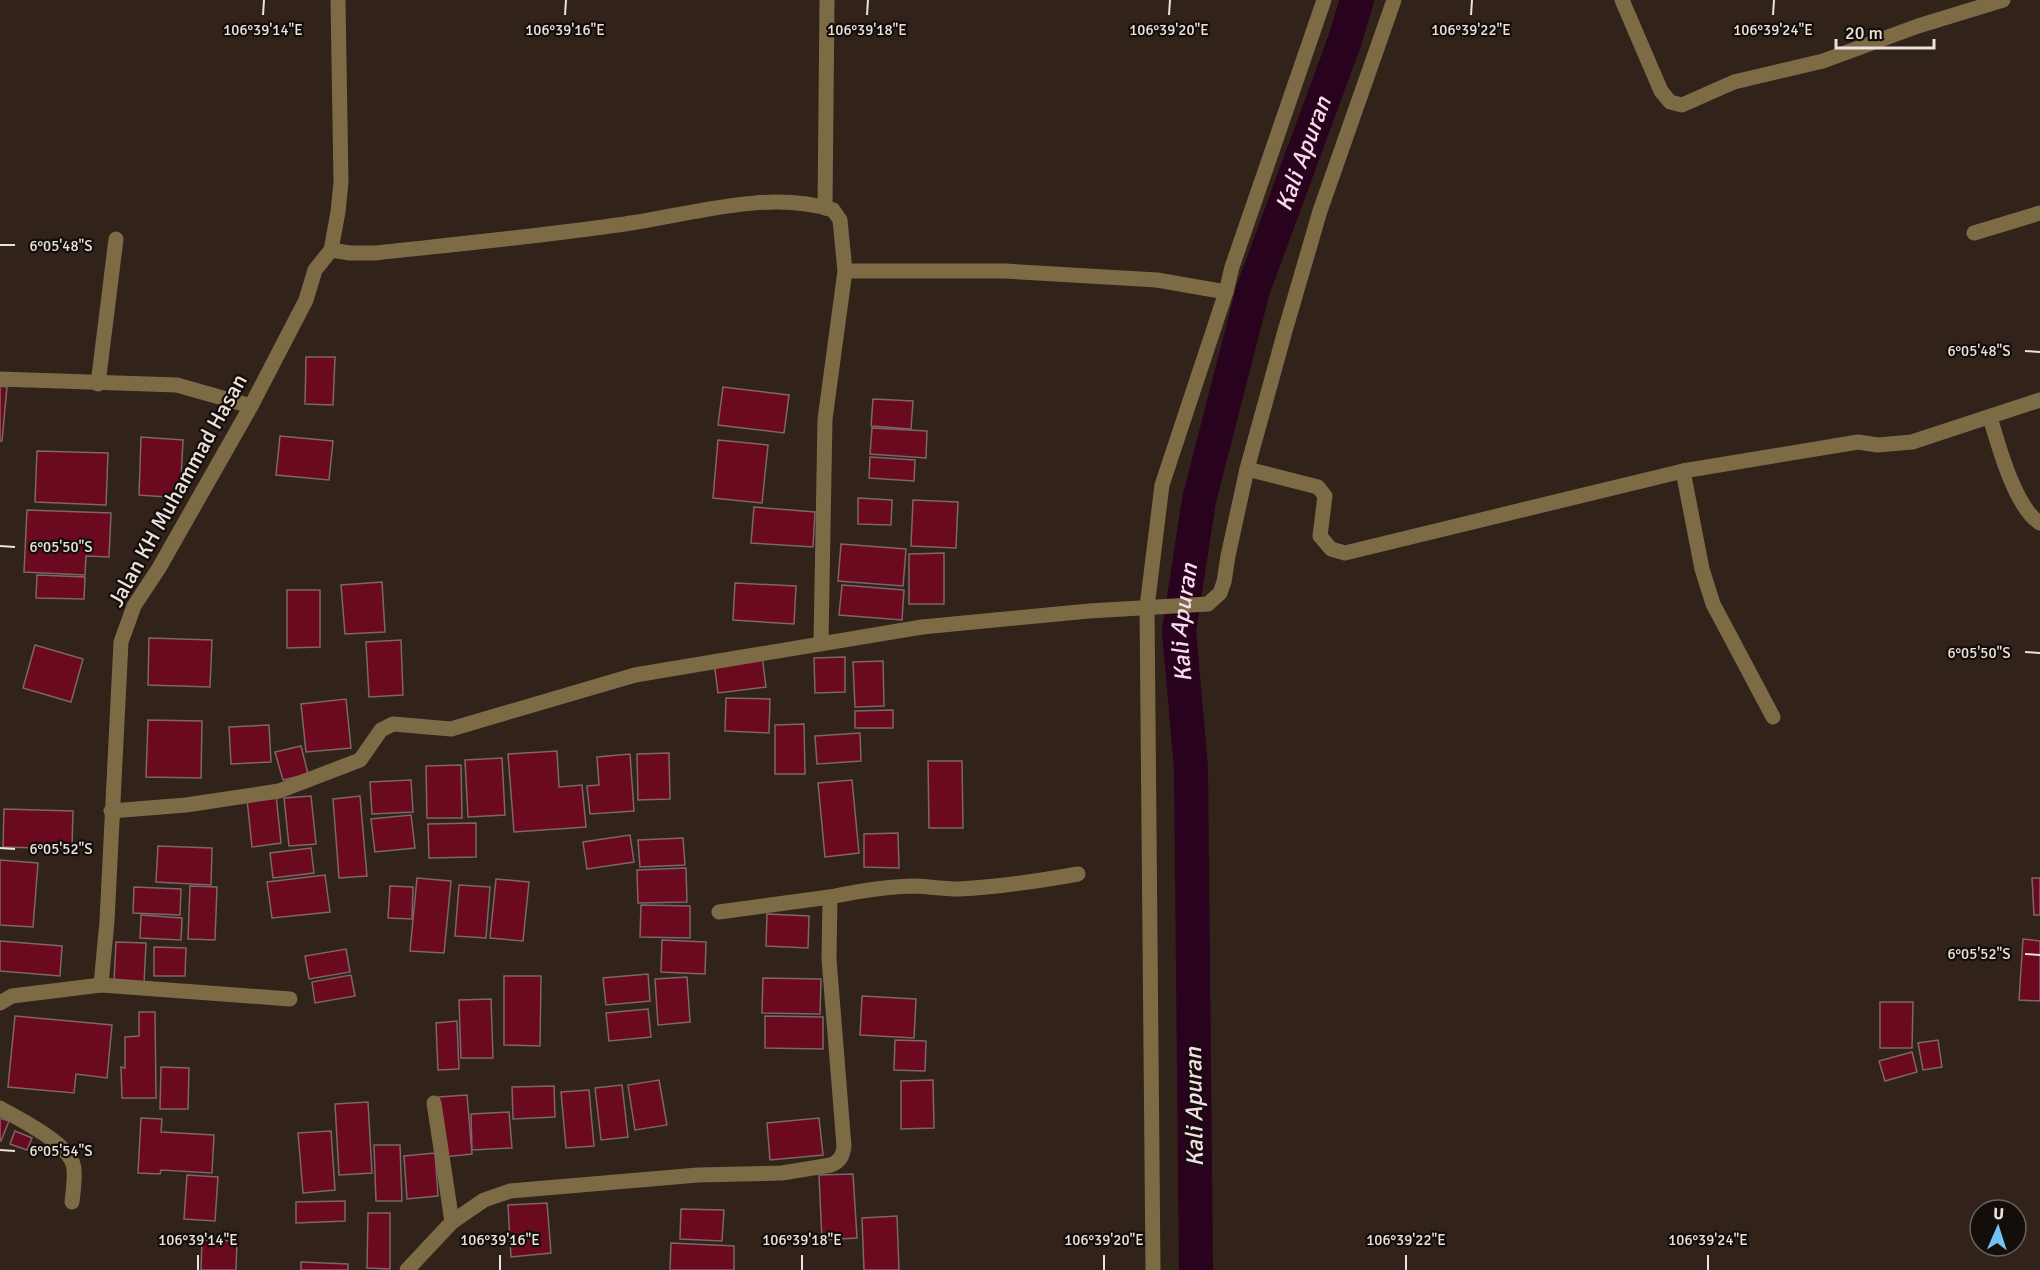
<svg xmlns="http://www.w3.org/2000/svg" width="2040" height="1270" viewBox="0 0 2040 1270" font-family="Signika,sans-serif">
  <style>
    .lines { fill: none; stroke-linecap: round; stroke-linejoin: round }
    .canal { stroke: #29021d; stroke-width: 34 }
    .building { fill: #6b091f; stroke: #7c6667; stroke-width: 1.5 }
    .minor { stroke: #7d6b46; stroke-width: 15 }
    .ticks { fill: none; stroke: #ece1dc; stroke-width: 2 }
    .labels { text-anchor: middle; stroke-width: 4.5; stroke-linejoin: round; paint-order: stroke }
    .street-label { font-size: 22px; fill: #ece1dc; stroke: #140e0a }
    .water-label { font-size: 24px; font-style: italic; fill: #f5ddea; stroke: #140e0a }
    .ticks-label { font-size: 15px; text-anchor: middle; fill: #ece1dc; stroke: #140e0a; stroke-width: 4.5; stroke-linejoin: round; paint-order: stroke }
  </style>
  <rect width="100%" height="100%" fill="#31221a"/>
  <g class="lines">
    <!-- canal -->
    <path class="canal" id="s1" d="M 1196,1270 L 1191,768 L 1179,631 L 1199,500 L 1253,290 L 1345,40 L 1357,0"/>
  </g>
  <!-- building -->
  <g class="building">
    <path d="M 306,357 L 335,357 L 333,405 L 305,404 Z"/>
    <path d="M 0,386 L 7,387 L 2,441 L 0,441 Z"/>
    <path d="M 723,387 L 789,395 L 784,433 L 718,425 Z"/>
    <path d="M 873,399 L 913,401 L 911,429 L 871,426 Z"/>
    <path d="M 872,428 L 927,431 L 926,458 L 870,454 Z"/>
    <path d="M 280,436 L 333,441 L 329,480 L 276,475 Z"/>
    <path d="M 141,437 L 183,440 L 180,498 L 139,495 Z"/>
    <path d="M 718,440 L 768,445 L 762,503 L 713,498 Z"/>
    <path d="M 37,451 L 108,453 L 106,505 L 35,502 Z"/>
    <path d="M 870,457 L 915,460 L 914,481 L 869,478 Z"/>
    <path d="M 858,498 L 892,500 L 891,525 L 858,524 Z"/>
    <path d="M 913,500 L 958,502 L 956,548 L 911,546 Z"/>
    <path d="M 754,507 L 815,512 L 813,547 L 751,543 Z"/>
    <path d="M 27,510 L 111,513 L 109,557 L 86,556 L 85,575 L 24,572 Z"/>
    <path d="M 841,544 L 906,549 L 903,586 L 838,581 Z"/>
    <path d="M 944,553 L 944,604 L 909,604 L 909,554 Z"/>
    <path d="M 37,575 L 85,577 L 84,599 L 36,598 Z"/>
    <path d="M 382,582 L 385,632 L 345,634 L 341,585 Z"/>
    <path d="M 735,583 L 796,586 L 794,624 L 733,620 Z"/>
    <path d="M 842,585 L 904,590 L 902,620 L 839,615 Z"/>
    <path d="M 287,590 L 320,590 L 320,647 L 287,648 Z"/>
    <path d="M 149,638 L 212,640 L 210,687 L 148,685 Z"/>
    <path d="M 401,640 L 403,695 L 369,697 L 366,642 Z"/>
    <path d="M 35,645 L 83,659 L 71,702 L 23,688 Z"/>
    <path d="M 762,656 L 766,687 L 718,693 L 714,662 Z"/>
    <path d="M 845,657 L 845,692 L 815,693 L 814,658 Z"/>
    <path d="M 883,661 L 884,706 L 855,707 L 853,662 Z"/>
    <path d="M 726,698 L 770,699 L 769,733 L 725,731 Z"/>
    <path d="M 346,699 L 351,748 L 306,752 L 301,704 Z"/>
    <path d="M 893,710 L 893,728 L 855,728 L 855,711 Z"/>
    <path d="M 148,720 L 202,721 L 201,778 L 146,777 Z"/>
    <path d="M 804,724 L 805,774 L 775,774 L 775,725 Z"/>
    <path d="M 269,725 L 271,762 L 231,764 L 229,727 Z"/>
    <path d="M 860,733 L 861,761 L 817,764 L 815,736 Z"/>
    <path d="M 301,746 L 308,774 L 283,780 L 275,752 Z"/>
    <path d="M 557,751 L 559,787 L 582,785 L 586,827 L 514,832 L 508,754 Z"/>
    <path d="M 669,753 L 670,799 L 638,800 L 637,754 Z"/>
    <path d="M 630,754 L 634,811 L 590,814 L 587,786 L 599,785 L 597,757 Z"/>
    <path d="M 502,758 L 505,815 L 468,817 L 465,760 Z"/>
    <path d="M 928,761 L 962,761 L 963,828 L 929,828 Z"/>
    <path d="M 461,765 L 462,818 L 427,818 L 426,766 Z"/>
    <path d="M 411,780 L 413,812 L 372,814 L 370,782 Z"/>
    <path d="M 852,780 L 859,853 L 825,857 L 818,783 Z"/>
    <path d="M 276,795 L 281,843 L 252,847 L 247,799 Z"/>
    <path d="M 311,796 L 316,844 L 289,846 L 284,798 Z"/>
    <path d="M 360,796 L 367,876 L 339,878 L 333,799 Z"/>
    <path d="M 4,809 L 73,811 L 72,849 L 3,847 Z"/>
    <path d="M 411,815 L 415,848 L 375,852 L 371,819 Z"/>
    <path d="M 476,823 L 476,857 L 429,858 L 428,824 Z"/>
    <path d="M 898,833 L 899,868 L 864,867 L 864,834 Z"/>
    <path d="M 630,835 L 634,862 L 587,869 L 583,842 Z"/>
    <path d="M 683,838 L 685,865 L 640,867 L 638,840 Z"/>
    <path d="M 158,846 L 212,848 L 211,885 L 156,882 Z"/>
    <path d="M 311,848 L 314,873 L 273,878 L 270,853 Z"/>
    <path d="M 0,860 L 38,863 L 33,927 L 0,925 Z"/>
    <path d="M 686,868 L 687,902 L 638,903 L 637,870 Z"/>
    <path d="M 325,875 L 330,912 L 272,918 L 267,882 Z"/>
    <path d="M 417,878 L 451,881 L 444,953 L 410,951 Z"/>
    <path d="M 2032,878 L 2040,878 L 2040,915 L 2034,915 Z"/>
    <path d="M 496,879 L 529,882 L 523,941 L 490,938 Z"/>
    <path d="M 459,885 L 490,887 L 486,938 L 455,936 Z"/>
    <path d="M 190,886 L 217,887 L 215,940 L 188,939 Z"/>
    <path d="M 390,886 L 413,887 L 412,919 L 388,918 Z"/>
    <path d="M 134,887 L 181,889 L 180,915 L 133,913 Z"/>
    <path d="M 641,905 L 690,906 L 690,938 L 640,937 Z"/>
    <path d="M 767,914 L 809,916 L 808,948 L 766,946 Z"/>
    <path d="M 141,915 L 182,918 L 181,940 L 140,938 Z"/>
    <path d="M 2023,939 L 2040,941 L 2040,1001 L 2019,1000 Z"/>
    <path d="M 662,940 L 706,942 L 705,974 L 661,972 Z"/>
    <path d="M 0,941 L 62,946 L 60,976 L 0,971 Z"/>
    <path d="M 116,942 L 146,943 L 144,984 L 114,982 Z"/>
    <path d="M 154,947 L 186,948 L 185,976 L 154,976 Z"/>
    <path d="M 346,949 L 350,972 L 309,979 L 305,956 Z"/>
    <path d="M 648,974 L 650,1001 L 606,1005 L 603,978 Z"/>
    <path d="M 351,975 L 355,996 L 315,1003 L 312,982 Z"/>
    <path d="M 504,976 L 541,976 L 540,1046 L 504,1045 Z"/>
    <path d="M 687,977 L 690,1022 L 658,1025 L 655,979 Z"/>
    <path d="M 763,978 L 821,979 L 820,1014 L 762,1013 Z"/>
    <path d="M 862,996 L 916,999 L 914,1038 L 860,1035 Z"/>
    <path d="M 491,999 L 493,1058 L 461,1058 L 459,1000 Z"/>
    <path d="M 1880,1002 L 1913,1002 L 1912,1048 L 1880,1048 Z"/>
    <path d="M 648,1009 L 651,1037 L 609,1041 L 606,1013 Z"/>
    <path d="M 139,1012 L 155,1012 L 156,1098 L 122,1098 L 121,1067 L 125,1068 L 125,1037 L 139,1036 Z"/>
    <path d="M 15,1016 L 112,1025 L 107,1078 L 76,1074 L 74,1093 L 8,1087 Z"/>
    <path d="M 765,1016 L 823,1017 L 823,1049 L 765,1048 Z"/>
    <path d="M 457,1021 L 459,1069 L 438,1070 L 436,1023 Z"/>
    <path d="M 895,1040 L 926,1041 L 925,1071 L 894,1070 Z"/>
    <path d="M 1938,1040 L 1942,1067 L 1923,1070 L 1918,1043 Z"/>
    <path d="M 1912,1052 L 1917,1072 L 1885,1081 L 1879,1061 Z"/>
    <path d="M 161,1067 L 189,1068 L 188,1109 L 160,1109 Z"/>
    <path d="M 659,1080 L 667,1125 L 635,1130 L 628,1085 Z"/>
    <path d="M 933,1080 L 934,1128 L 901,1129 L 901,1081 Z"/>
    <path d="M 622,1085 L 628,1137 L 601,1140 L 595,1088 Z"/>
    <path d="M 554,1086 L 555,1117 L 513,1119 L 512,1087 Z"/>
    <path d="M 589,1090 L 594,1146 L 566,1148 L 561,1092 Z"/>
    <path d="M 467,1095 L 472,1154 L 444,1157 L 439,1097 Z"/>
    <path d="M 368,1102 L 372,1173 L 339,1175 L 335,1104 Z"/>
    <path d="M 509,1112 L 512,1148 L 472,1150 L 471,1114 Z"/>
    <path d="M 0,1118 L 9,1121 L 1,1141 L 0,1141 Z"/>
    <path d="M 141,1118 L 162,1119 L 161,1132 L 214,1135 L 212,1173 L 161,1170 L 160,1174 L 138,1173 Z"/>
    <path d="M 819,1118 L 823,1155 L 770,1160 L 767,1123 Z"/>
    <path d="M 15,1131 L 32,1138 L 27,1150 L 10,1144 Z"/>
    <path d="M 331,1131 L 335,1190 L 303,1193 L 298,1133 Z"/>
    <path d="M 374,1145 L 400,1145 L 402,1201 L 376,1201 Z"/>
    <path d="M 435,1153 L 438,1196 L 407,1199 L 404,1156 Z"/>
    <path d="M 853,1174 L 857,1238 L 822,1240 L 819,1175 Z"/>
    <path d="M 187,1175 L 218,1177 L 215,1221 L 184,1219 Z"/>
    <path d="M 345,1201 L 345,1221 L 296,1223 L 296,1202 Z"/>
    <path d="M 547,1203 L 551,1253 L 511,1257 L 508,1205 Z"/>
    <path d="M 681,1209 L 724,1210 L 722,1241 L 680,1239 Z"/>
    <path d="M 368,1213 L 390,1213 L 390,1269 L 367,1268 Z"/>
    <path d="M 897,1216 L 899,1270 L 864,1270 L 862,1218 Z"/>
    <path d="M 202,1240 L 237,1241 L 236,1270 L 201,1270 Z"/>
    <path d="M 671,1243 L 734,1246 L 734,1270 L 670,1270 Z"/>
    <path d="M 301,1262 L 348,1264 L 348,1270 L 301,1270 Z"/>
  </g>
  <g class="lines">
    <!-- minor -->
    <g class="minor">
      <path d="M 1622,0 L 1661,91 L 1670,102 L 1682,105 L 1734,82 L 1823,61 L 1918,26 L 2003,0"/>
      <path d="M 825,208 L 827,0"/>
      <path d="M 1974,233 L 2040,213"/>
      <path d="M 331,250 L 350,253 L 375,253 C 458,244 542,236 625,224 C 690,215 768,189 833,210 L 840,220 L 845,271 L 825,419 L 821,642"/>
      <path d="M 845,271 L 1005,271 L 1157,280 L 1226,292"/>
      <path d="M 0,379 L 177,385 L 251,406"/>
      <path d="M 98,384 L 116,239"/>
      <path d="M 1990,417 C 1998,444 2015,508 2040,523"/>
      <path d="M 1247,469 L 1318,487 L 1325,496 L 1320,536 L 1331,549 L 1345,553 L 1683,471 L 1858,442 L 1878,445 L 1912,442 L 2040,400"/>
      <path d="M 1683,471 L 1702,569 L 1713,604 L 1773,717"/>
      <path d="M 111,811 L 186,805 L 279,791 L 360,760 L 381,730 L 393,724 L 451,729 L 635,675 L 922,627 L 1089,611 L 1208,604 L 1220,593 L 1224,582 L 1228,556 L 1247,469 L 1285,331 L 1320,211 L 1394,0"/>
      <path d="M 719,912 L 830,897"/>
      <path d="M 101,985 L 290,999"/>
      <path d="M 0,1003 L 12,996 L 101,985 L 107,921 L 121,642 L 134,606 L 159,568 L 251,406 L 306,300 L 315,270 L 331,250 L 338,212 L 341,182 L 338,0"/>
      <path d="M 434,1103 L 452,1222"/>
      <path d="M 0,1108 C 20,1120 72,1144 74,1169 C 75,1180 73,1192 72,1202"/>
      <path d="M 407,1270 L 452,1222 L 484,1200 L 510,1191 L 698,1175 L 782,1173 L 831,1165 C 840,1161 843,1156 844,1146 L 829,959 L 830,897 C 859,891 888,886 917,886 C 931,887 945,889 959,889 C 999,887 1039,881 1078,874"/>
      <path d="M 1153,1270 L 1147,607 L 1162,485 L 1226,292 L 1232,267 L 1324,0"/>
    </g>
  </g>
  <!-- ticks -->
  <path class="ticks" d="M 263,15 L 264,0M 565,15 L 566,0M 867,15 L 868,0M 1169,15 L 1170,0M 1471,15 L 1472,0M 1773,15 L 1774,0M 0,245 L 15,245M 2025,351 L 2040,352M 0,546 L 15,547M 2025,652 L 2040,653M 0,848 L 15,849M 2025,954 L 2040,955M 0,1150 L 15,1151M 198,1270 L 198,1255M 500,1270 L 500,1255M 802,1270 L 802,1255M 1104,1270 L 1104,1255M 1406,1270 L 1406,1255M 1708,1270 L 1708,1255"/>
  <g class="labels">
    <!-- street labels -->
    <g class="street-label">
      <text transform="translate(177 490) rotate(-61)" y="8">Jalan KH Muhammad Hasan</text>
    </g>
    <!-- water labels -->
    <g class="water-label">
      <text dy="8" stroke="none"><textPath href="#s1" startOffset="1134">Kali Apuran</textPath></text>
      <text dy="8" stroke="none"><textPath href="#s1" startOffset="648">Kali Apuran</textPath></text>
      <text transform="translate(1194 1107) rotate(-91)" y="8">Kali Apuran</text>
    </g>
  </g>
  <g class="ticks-label">
    <text x="263" y="35">106°39'14"E</text>
    <text x="565" y="35">106°39'16"E</text>
    <text x="867" y="35">106°39'18"E</text>
    <text x="1169" y="35">106°39'20"E</text>
    <text x="1471" y="35">106°39'22"E</text>
    <text x="1773" y="35">106°39'24"E</text>
    <text x="61" y="251">6°05'48"S</text>
    <text x="1979" y="356">6°05'48"S</text>
    <text x="61" y="552">6°05'50"S</text>
    <text x="1979" y="658">6°05'50"S</text>
    <text x="61" y="854">6°05'52"S</text>
    <text x="1979" y="959">6°05'52"S</text>
    <text x="61" y="1156">6°05'54"S</text>
    <text x="198" y="1245">106°39'14"E</text>
    <text x="500" y="1245">106°39'16"E</text>
    <text x="802" y="1245">106°39'18"E</text>
    <text x="1104" y="1245">106°39'20"E</text>
    <text x="1406" y="1245">106°39'22"E</text>
    <text x="1708" y="1245">106°39'24"E</text>
  </g>
  <!-- north arrow -->
  <g transform="translate(1998 1228) rotate(3)"><circle r="28" fill="#140e0a" stroke="#6a625e" stroke-width="1.5"/>
  <path d="M0-4.5L10 22L0 15L-10 22Z" fill="#75c0f6"/>
  <text y="-9" font-size="16" font-weight="bold" text-anchor="middle" fill="#ece1dc">U</text>
  </g>
  <!-- scale -->
  <path d="M1836 39v9h98v-9" fill="none" stroke="#ece1dc" stroke-width="3"/>
  <text x="1845" y="39" font-size="18" fill="#ece1dc" stroke="#140e0a" stroke-width="4.5" paint-order="stroke">20 m</text>
</svg>
